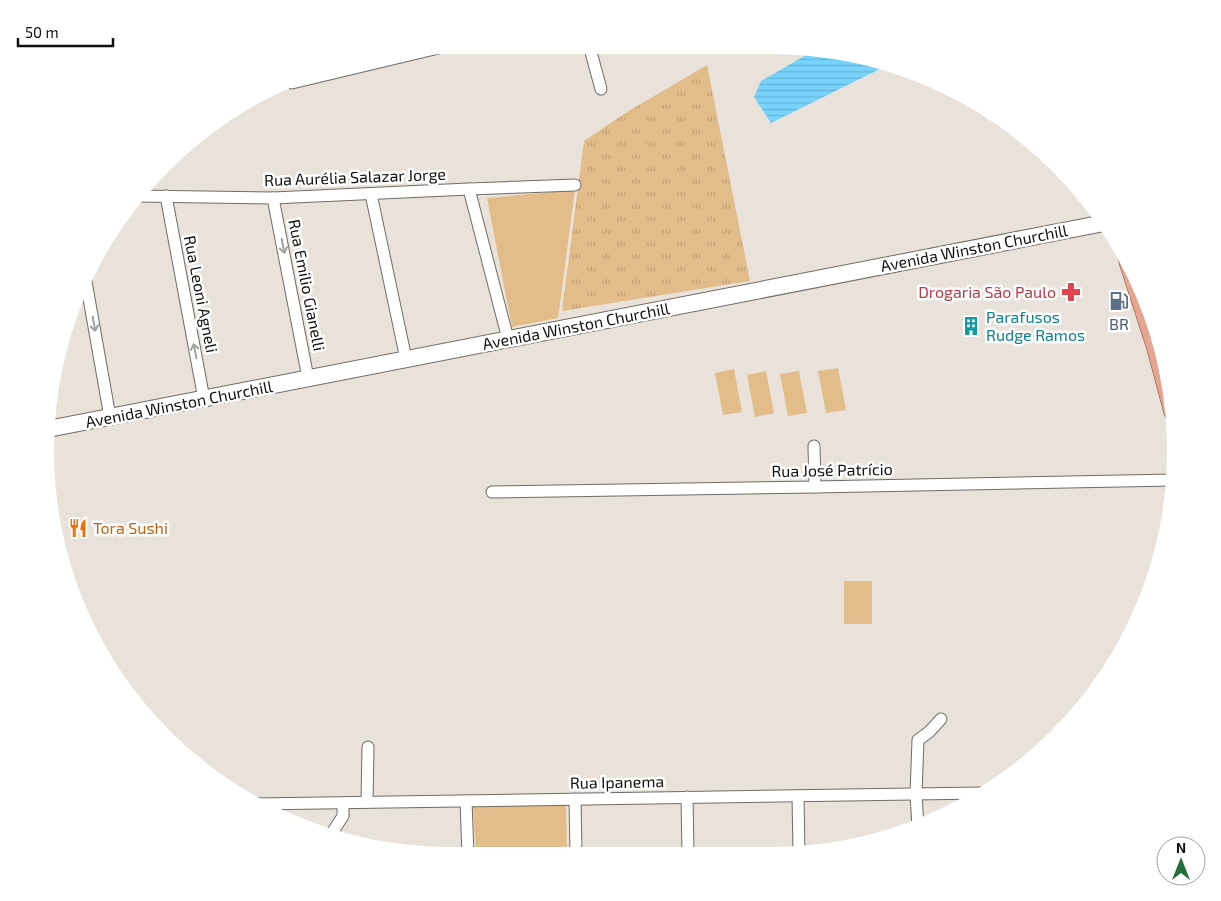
<svg xmlns="http://www.w3.org/2000/svg" width="1221" height="901" viewBox="0 0 1221 901" font-family="'Exo 2',sans-serif">
  <style>
    .grass { fill: url(#grass-tufts) }
    .green { fill: #e2bc89 }
    .water { fill: url(#water-rules) }
    .lines { fill: none; stroke-linecap: round; stroke-linejoin: round }
    .street-casing { stroke: #706b65; stroke-width: 13 }
    .secondary-casing { stroke: #706b65; stroke-width: 18 }
    .primary-casing { stroke: #904a34; stroke-width: 19 }
    .street { stroke: #fff; stroke-width: 11 }
    .secondary { stroke: #fff; stroke-width: 16 }
    .primary { stroke: #e5a591; stroke-width: 18 }
    .oneway { stroke: #a1a09f }
    .labels { text-anchor: middle; stroke-width: 5; stroke-linejoin: round; paint-order: stroke }
    .street-label { font-size: 16px; fill: #13110f; stroke: #fff }
    .health-label { font-size: 16px; fill: #be3a42; stroke: #fff; text-anchor: end }
    .culture-label { font-size: 16px; fill: #0d838f; stroke: #fff; text-anchor: start }
    .service-label { font-size: 16px; fill: #4e5e75; stroke: #fff }
    .food-label { font-size: 16px; fill: #c56008; stroke: #fff; text-anchor: start }
  </style>
  <defs>
    <pattern id="grass-tufts" width="24" height="20" patternUnits="userSpaceOnUse" patternTransform="scale(1.25)"><rect width="24" height="20" fill="#e2bc89"/><path d="M3 7l-1-3M5 7V3M7 7l1-3M15 17l-1-3M17 17v-4M19 17l1-3" fill="none" stroke="#c1a175"/></pattern>
    <pattern id="water-rules" width="6" height="5" patternUnits="userSpaceOnUse" patternTransform="scale(1.25)"><rect width="6" height="5" fill="#77d3fb"/><path d="M0 2.5h6" fill="none" stroke="#66b4d6"/></pattern>
  </defs>
  <rect width="100%" height="100%" fill="#e8e2da"/>
  <!-- grass -->
  <path class="grass" d="M 707,65 L 750,281 L 562,311 L 584,141 L 627,112 Z"/>
  <!-- green -->
  <g class="green">
    <path d="M 575,190 L 558,318 L 512,327 L 487,198 Z"/>
    <path d="M 838,368 L 846,410 L 826,413 L 818,371 Z"/>
    <path d="M 734,369 L 742,412 L 723,415 L 715,373 Z"/>
    <path d="M 766,371 L 774,413 L 755,417 L 747,375 Z"/>
    <path d="M 799,371 L 807,413 L 788,416 L 780,374 Z"/>
    <rect x="844" y="581" width="28" height="43"/>
    <path d="M 566,805 L 567,854 L 476,855 L 473,806 Z"/>
  </g>
  <!-- water -->
  <path class="water" d="M 813,51 L 875,59 L 888,65 L 771,123 L 754,97 L 761,81 Z"/>
  <g class="lines">
    <!-- street casing -->
    <g class="street-casing">
      <g id="street">
        <path d="M 589,45 L 601,89"/>
        <path d="M 292,83 L 447,46"/>
        <path d="M 469,189 L 508,339"/>
        <path d="M 371,194 L 406,359"/>
        <path d="M 137,196 L 273,198 L 469,189 L 575,185"/>
        <path d="M 166,196 L 204,399"/>
        <path d="M 273,198 L 308,378"/>
        <path d="M 85,276 L 110,417"/>
        <path d="M 814,446 L 815,487"/>
        <path d="M 492,492 L 815,487 L 1173,480"/>
        <path d="M 798,796 L 799,853"/>
        <path d="M 687,797 L 688,853"/>
        <path d="M 575,799 L 576,854"/>
        <path d="M 466,801 L 468,855"/>
        <path d="M 367,802 L 368,747"/>
        <path d="M 254,804 L 981,793"/>
        <path d="M 918,827 L 916,794 L 918,740 L 929,732 L 941,719"/>
        <path d="M 330,836 L 343,816 L 343,803"/>
      </g>
    </g>
    <!-- secondary casing -->
    <g class="secondary-casing">
      <path id="secondary" d="M 48,429 L 1104,223"/>
    </g>
    <!-- primary casing -->
    <g class="primary-casing">
      <path id="primary" d="M 1128,261 L 1156,348 L 1173,412"/>
    </g>
    <!-- street -->
    <use href="#street" class="street"/>
    <!-- secondary -->
    <use href="#secondary" class="secondary"/>
    <!-- primary -->
    <use href="#primary" class="primary"/>
  </g>
  <!-- one-way arrows -->
  <defs><path id="oneway-shaft" d="M-6 0H5M1.5-3L5.5 0L1.5 3" fill="none" stroke-width="1.6" stroke-linecap="round" stroke-linejoin="round" transform="scale(1.25)"/></defs>
  <g class="oneway">
    <use href="#oneway-shaft" transform="translate(283 246) rotate(79)"/>
    <use href="#oneway-shaft" transform="translate(94 324) rotate(80)"/>
    <use href="#oneway-shaft" transform="translate(195 351) rotate(-101)"/>
  </g>
  <!-- icons -->
  <defs>
    <g id="pharmacy-bare" transform="scale(1.5)"><path d="M-2-6h4v4h4v4h-4v4h-4v-4h-4v-4h4Z" fill="#e0444e" stroke="#fff" stroke-width="2.5" paint-order="stroke"/></g>
    <g id="fuel-bare" transform="scale(1.5)"><path d="M-5.5-6h7V0h2V4h1.3V-2.5L3-4.5l.8-.8L6-3V5H2.5V1h-1V6h-7ZM-4.2-4.7v3.2H.2V-4.7Z" fill="#5c6f8a" stroke="#fff" stroke-width="2.5" paint-order="stroke"/></g>
    <g id="building-bare" transform="scale(1.5)"><path d="M-4-6H4V6H1V3H-1V6H-4ZM-2.5-4.3h1.7v1.8h-1.7ZM.8-4.3h1.7v1.8H.8ZM-2.5-1h1.7V.8h-1.7ZM.8-1h1.7V.8H.8Z" fill="#0f9aa8" stroke="#fff" stroke-width="2.5" paint-order="stroke"/></g>
    <g id="restaurant-bare" transform="scale(1.5)"><path d="M-5-6h1v4h1v-4h1v4h1v-4h1v5L-1.5 .5V6h-2V.5L-5-1ZM5-6V6H3V1.5H1.5Q1.5-4 5-6Z" fill="#e8710a" stroke="#fff" stroke-width="2.5" paint-order="stroke"/></g>
  </defs>
  <g fill-rule="evenodd">
    <use href="#pharmacy-bare" x="1071" y="292"/>
    <use href="#fuel-bare" x="1119" y="301"/>
    <use href="#building-bare" x="971" y="326"/>
    <use href="#restaurant-bare" x="78" y="528"/>
  </g>
  <g class="labels">
    <!-- street labels -->
    <g class="street-label">
      <text transform="translate(355 177) rotate(-2)" y="6">Rua Aurélia Salazar Jorge</text>
      <text transform="translate(974 248) rotate(-11)" y="6">Avenida Winston Churchill</text>
      <text transform="translate(307 285) rotate(79)" y="6">Rua Emilio Gianelli</text>
      <text transform="translate(201 294) rotate(79)" y="6">Rua Leoni Agneli</text>
      <text transform="translate(576 326) rotate(-11)" y="6">Avenida Winston Churchill</text>
      <text transform="translate(179 404) rotate(-11)" y="6">Avenida Winston Churchill</text>
      <text transform="translate(832 470) rotate(-1)" y="6">Rua José Patrício</text>
      <text transform="translate(617 782) rotate(-1)" y="6">Rua Ipanema</text>
    </g>
    <!-- health labels -->
    <g class="health-label">
      <text x="1056" y="298">Drogaria São Paulo</text>
    </g>
    <!-- culture labels -->
    <g class="culture-label">
      <text x="986" y="323">Parafusos<tspan x="986" dy="18">Rudge Ramos</tspan></text>
    </g>
    <!-- service labels -->
    <g class="service-label">
      <text x="1119" y="330">BR</text>
    </g>
    <!-- food labels -->
    <g class="food-label">
      <text x="93" y="534">Tora Sushi</text>
    </g>
  </g>
  <!-- crop -->
  <path d="M0 0H1221V901H0ZM450 54H771A396 396 0 0 1 1167 450V451A396 396 0 0 1 771 847H450A396 396 0 0 1 54 451V450A396 396 0 0 1 450 54Z" fill="#fff" fill-rule="evenodd"/>
  <!-- north arrow -->
  <g transform="translate(1181 861)"><circle r="24" fill="#ffffff" stroke="#a1a09f"/>
  <path d="M0-4L9 19L0 12L-9 19Z" fill="#236f3d"/>
  <text y="-8" font-size="14" font-weight="bold" text-anchor="middle" fill="#13110f">N</text>
  </g>
  <!-- scale -->
  <path d="M18 38v8h95v-8" fill="none" stroke="#13110f" stroke-width="2.5"/>
  <text x="25" y="38" font-size="15" fill="#13110f" stroke="#ffffff" stroke-width="4" paint-order="stroke">50 m</text>
</svg>
